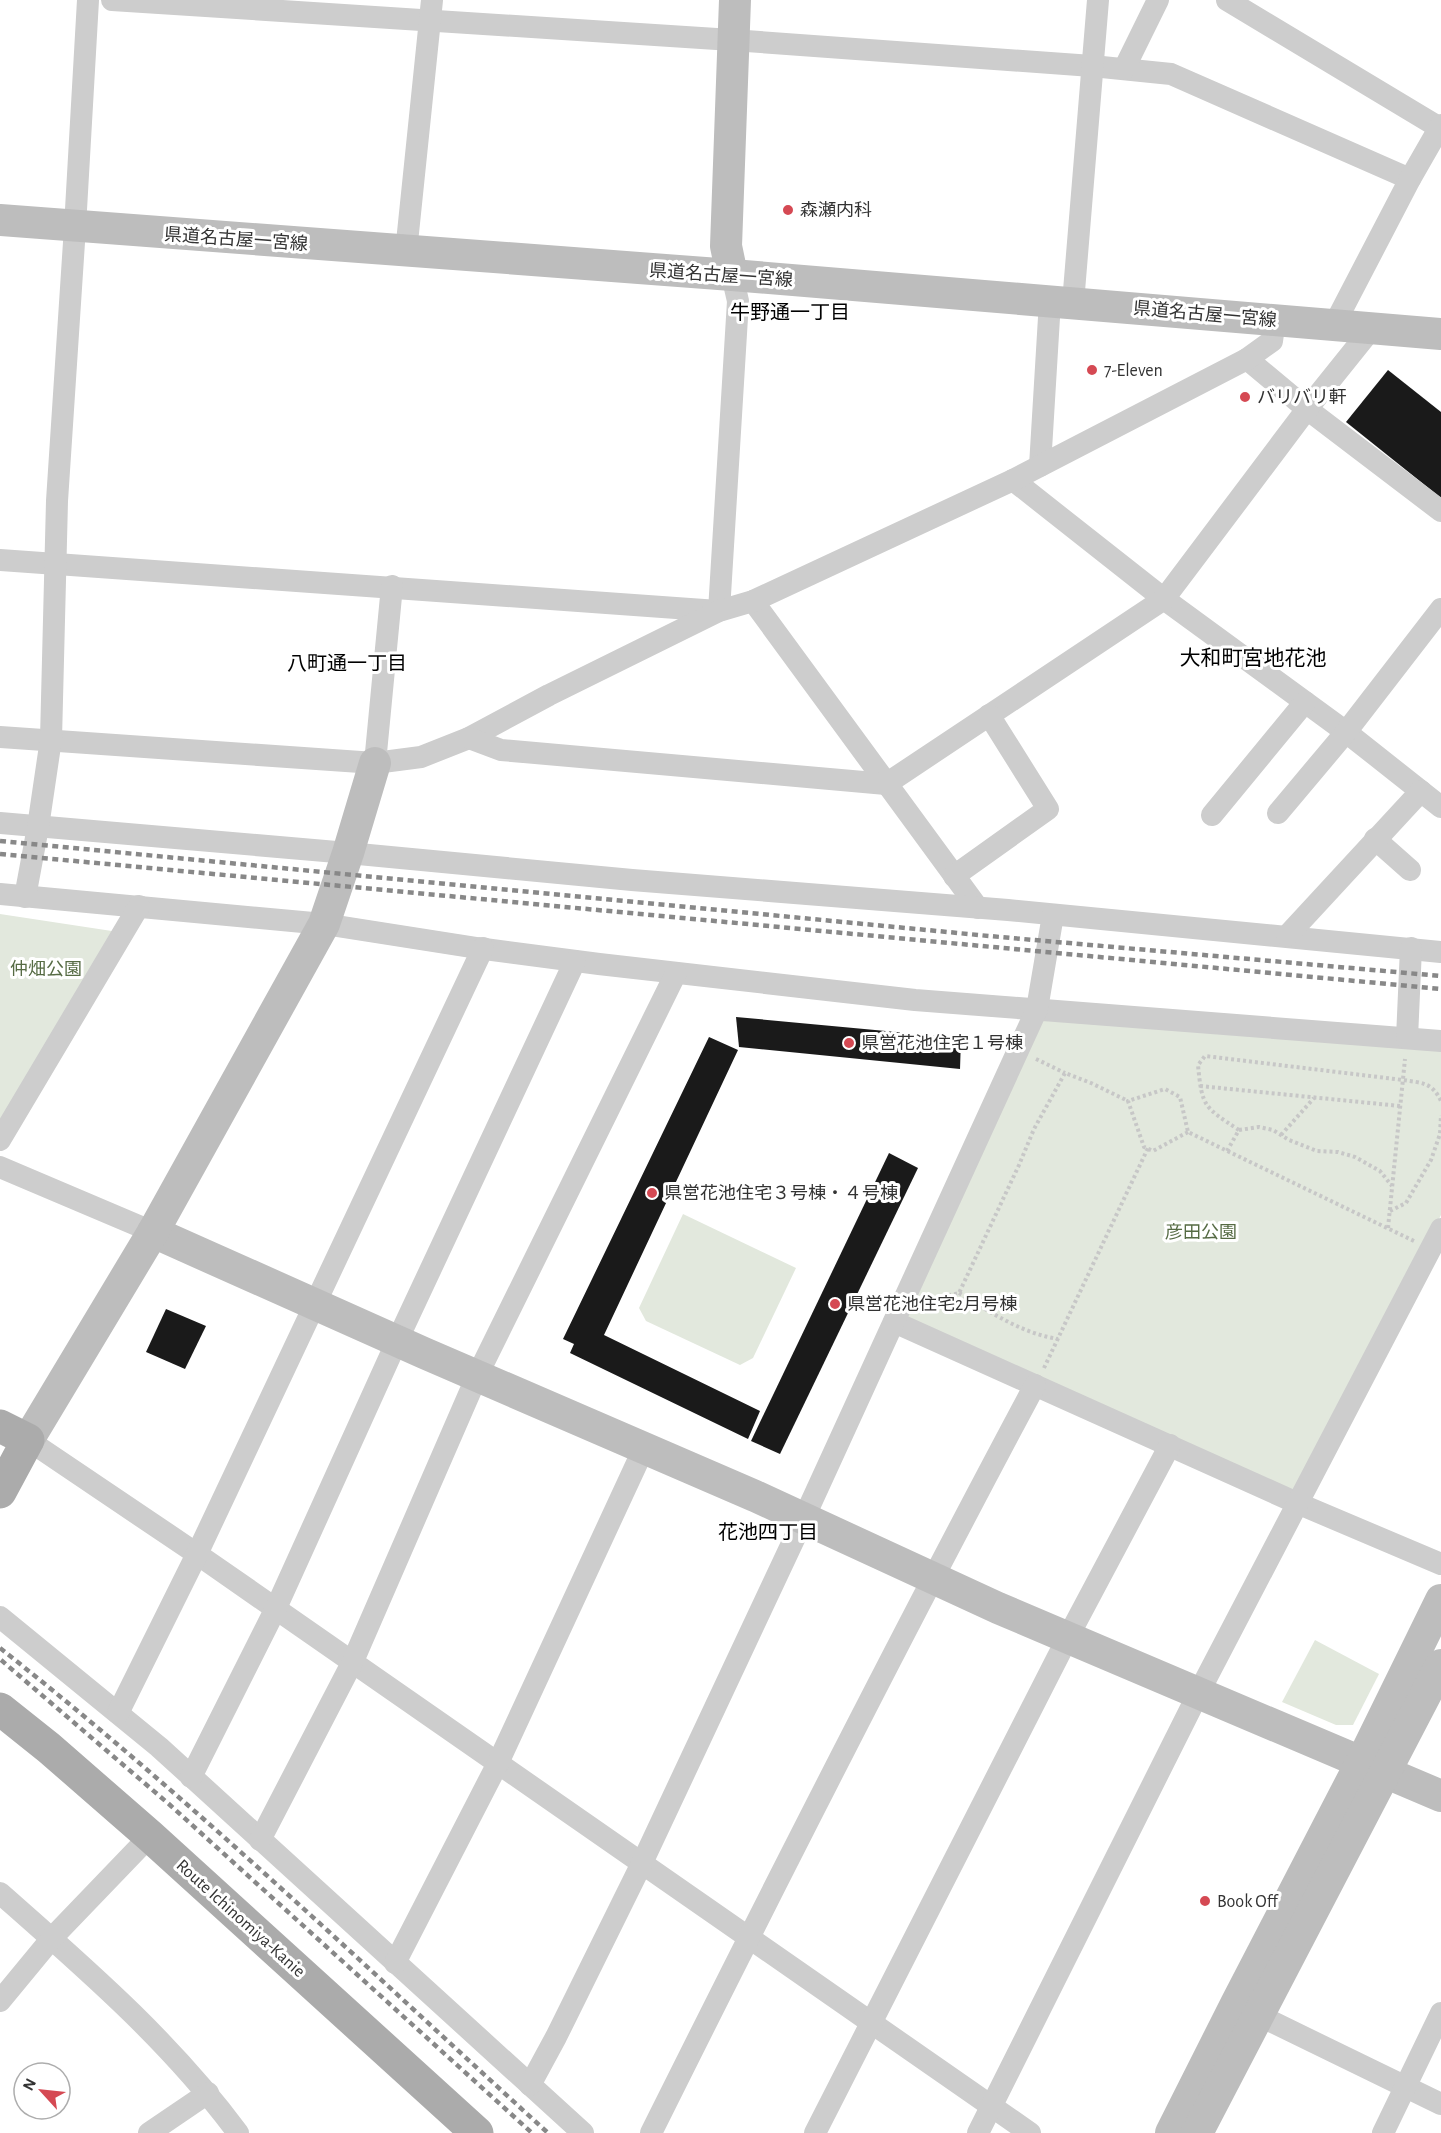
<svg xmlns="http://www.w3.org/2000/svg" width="1441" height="2133" viewBox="0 0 1441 2133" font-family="'Alegreya Sans','Noto Sans JP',sans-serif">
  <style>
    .green { fill: #e2e8dd }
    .building { fill: #1a1a1a }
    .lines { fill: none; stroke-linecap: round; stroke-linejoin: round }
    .path { stroke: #c7c7c7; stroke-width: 4; stroke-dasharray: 3 3; stroke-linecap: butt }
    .street { stroke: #cdcdcd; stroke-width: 22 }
    .secondary { stroke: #bdbdbd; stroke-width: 32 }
    .primary { stroke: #ababab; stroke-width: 33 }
    .rail { stroke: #888; stroke-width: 4.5; stroke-dasharray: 6 4.5; stroke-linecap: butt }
    .poi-dot { fill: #d54953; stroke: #fff; stroke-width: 2 }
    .labels { text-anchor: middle; stroke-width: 6; stroke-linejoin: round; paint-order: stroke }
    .poi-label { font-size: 18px; fill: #333; stroke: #fff; text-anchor: start }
    .street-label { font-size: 18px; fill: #333; stroke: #fff }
    .park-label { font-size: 18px; fill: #566b44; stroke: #fff }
    .neighbourhood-label { font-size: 20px; fill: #000; stroke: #fff }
    .quarter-label { font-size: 21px; fill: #000; stroke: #fff }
  </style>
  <rect width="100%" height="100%" fill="#fff"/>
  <!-- green -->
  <g class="green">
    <path d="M 0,914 L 125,933 L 0,1131 Z"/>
    <path d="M 1040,1019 L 1441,1048 L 1441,1215 L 1297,1495 L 898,1320 Z"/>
    <path d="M 683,1214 L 796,1268 L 753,1358 L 740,1365 L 646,1321 L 639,1308 Z"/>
    <path d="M 1315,1640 L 1379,1674 L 1353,1725 L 1336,1725 L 1282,1702 Z"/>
  </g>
  <!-- building -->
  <g class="building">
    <path d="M 1388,370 L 1441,412 L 1441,498 L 1346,422 Z"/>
    <path d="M 736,1017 L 961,1038 L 960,1069 L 739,1047 Z"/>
    <path d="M 709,1037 L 738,1050 L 604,1335 L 760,1411 L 748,1439 L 570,1353 L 574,1344 L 563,1339 Z"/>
    <path d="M 889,1153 L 918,1168 L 780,1454 L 751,1441 Z"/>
    <path d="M 166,1309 L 206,1326 L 185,1369 L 146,1352 Z"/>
  </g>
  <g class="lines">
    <!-- path -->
    <g class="path">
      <path d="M 1036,1059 L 1065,1073"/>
      <path d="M 1200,1086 L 1400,1106"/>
      <path d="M 1239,1130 L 1259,1127 L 1273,1130 L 1289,1140 L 1317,1151 L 1338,1152 L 1355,1157 L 1380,1171 L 1392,1186"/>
      <path d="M 1188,1132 L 1153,1151 L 1144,1147 L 1128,1101 L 1165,1089 L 1180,1097 L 1188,1132 L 1414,1241"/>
      <path d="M 1281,1135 L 1314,1098"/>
      <path d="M 1227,1151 L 1239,1130 C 1204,1107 1202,1107 1198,1065 L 1205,1056 L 1403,1080 C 1422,1083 1432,1082 1441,1101"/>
      <path d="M 1390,1211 L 1406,1203 L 1431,1160 L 1440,1134 L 1441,1115"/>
      <path d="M 1388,1228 L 1405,1059"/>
      <path d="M 959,1293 C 990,1312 1021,1333 1058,1339"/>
      <path d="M 925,1301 L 959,1293 L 1019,1165 L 1034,1129 L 1065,1073 L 1091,1083 L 1128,1101"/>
      <path d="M 1044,1368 L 1148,1148"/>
    </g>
    <!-- street -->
    <g class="street">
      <path d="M 112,0 L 732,40 L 1092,66 L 1171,74 L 1410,179"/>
      <path d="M 1227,0 L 1440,128"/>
      <path d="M 1124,69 L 1158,0"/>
      <path d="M 406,252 L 432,0"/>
      <path d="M 1073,303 L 1098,0"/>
      <path d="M 1334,325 L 1410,179 L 1441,125"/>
      <path d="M 1247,359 L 1307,409 L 1441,511"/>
      <path d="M 1040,466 L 1050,301"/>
      <path d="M 1013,480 L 1164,599 L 1346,732 L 1441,807"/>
      <path d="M 0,560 L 718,611"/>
      <path d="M 753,601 L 978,908"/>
      <path d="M 719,611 L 738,301 L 732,275"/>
      <path d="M 0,737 L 375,763 L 421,757 L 469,738 L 549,695 L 719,611 L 753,601 L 1013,480 L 1247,359 L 1272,341 L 1275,319"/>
      <path d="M 469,738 L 501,750 L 886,784 L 1164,599 L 1307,409 L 1372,328"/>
      <path d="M 375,763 L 392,586"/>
      <path d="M 1278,813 L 1346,732 L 1441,609"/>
      <path d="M 1212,815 L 1305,702"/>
      <path d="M 0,823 L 348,853 L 632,880 L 1008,910 L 1441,952"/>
      <path d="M 1375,839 L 1410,870"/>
      <path d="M 954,876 L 1048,809 L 989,715"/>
      <path d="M 0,894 L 324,924 L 477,948 L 599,964 L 915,1000 L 1441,1041"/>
      <path d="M 25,897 L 38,827 L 51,739 L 57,501 L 75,227 L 88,0"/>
      <path d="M 1287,936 L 1421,791"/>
      <path d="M 1407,1038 L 1411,948"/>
      <path d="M 0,1140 L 139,906"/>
      <path d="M 0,1167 L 153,1232"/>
      <path d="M 894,1322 L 1297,1503 L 1441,1564"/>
      <path d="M 28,1440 L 197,1554 L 1030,2133"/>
      <path d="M 0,1617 L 159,1747 L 583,2133"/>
      <path d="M 118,1713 L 197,1554 L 483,948"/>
      <path d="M 191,1777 L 276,1608 L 397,1341 L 575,961"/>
      <path d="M 260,1840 L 353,1661 L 477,1376 L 676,973"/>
      <path d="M 0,1893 C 85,1968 170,2041 238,2133"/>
      <path d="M 395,1963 L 498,1763 L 644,1448"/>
      <path d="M 0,2001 L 52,1938 L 150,1836"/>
      <path d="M 1258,2015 L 1441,2104"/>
      <path d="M 530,2085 L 556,2037 L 642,1863 L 804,1518 L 1037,1009 L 1053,915"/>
      <path d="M 149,2133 L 208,2093"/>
      <path d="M 651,2133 C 776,1882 903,1632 1035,1385"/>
      <path d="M 815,2133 L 1068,1637 L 1170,1445"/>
      <path d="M 978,2133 L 1199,1692 L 1441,1229"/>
      <path d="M 1383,2133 L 1441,2013"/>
    </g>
    <!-- secondary -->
    <g class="secondary">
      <path d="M 0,220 L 732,275 L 1441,334"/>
      <path d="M 732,275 L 726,246 L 735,0"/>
      <path d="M 153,1232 L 424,1353 L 755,1496 L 998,1608 L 1441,1796"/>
      <path d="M 28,1440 L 153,1232 L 324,924 L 348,853 L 375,763"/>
      <path d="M 1171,2133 L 1236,2004 L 1362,1761 L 1441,1600"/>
      <path d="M 1197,2133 L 1441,1665"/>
    </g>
    <!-- primary -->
    <g class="primary">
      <path d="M 0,1426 L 28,1440 L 0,1492"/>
      <path d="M 0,1709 L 49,1748 L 150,1836 L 477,2133"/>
    </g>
    <!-- rail -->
    <g class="rail">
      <path d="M 0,841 L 989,936 L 1441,976"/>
      <path d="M 0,854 L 1441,989"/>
      <path d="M 0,1648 C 191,1799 368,1969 548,2133"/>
      <path d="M 1,1660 L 170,1805 L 532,2133"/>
    </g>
  </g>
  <!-- markers -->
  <g class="poi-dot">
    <circle cx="788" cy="210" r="6"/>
    <circle cx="1092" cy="370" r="6"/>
    <circle cx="1245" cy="397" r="6"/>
    <circle cx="849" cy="1043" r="6"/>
    <circle cx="652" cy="1193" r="6"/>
    <circle cx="835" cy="1304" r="6"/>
    <circle cx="1205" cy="1901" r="6"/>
  </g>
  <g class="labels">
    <!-- poi labels -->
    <g class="poi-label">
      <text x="800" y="216">森瀬内科</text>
      <text x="1104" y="376">7-Eleven</text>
      <text x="1257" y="403">バリバリ軒</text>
      <text x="861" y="1049">県営花池住宅１号棟</text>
      <text x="664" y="1199">県営花池住宅３号棟・４号棟</text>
      <text x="847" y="1310">県営花池住宅2月号棟</text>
      <text x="1217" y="1907">Book Off</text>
    </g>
    <!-- street labels -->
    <g class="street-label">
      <text transform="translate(236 239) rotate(4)" y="6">県道名古屋一宮線</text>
      <text transform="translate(721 275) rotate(4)" y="6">県道名古屋一宮線</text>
      <text transform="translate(1205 314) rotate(5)" y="6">県道名古屋一宮線</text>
      <text transform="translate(241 1918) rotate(42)" y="6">Route Ichinomiya-Kanie</text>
    </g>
    <!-- park labels -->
    <g class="park-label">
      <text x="46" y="975">仲畑公園</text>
      <text x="1201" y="1238">彦田公園</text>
    </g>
    <!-- neighbourhood labels -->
    <g class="neighbourhood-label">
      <text x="790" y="319">牛野通一丁目</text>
      <text x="347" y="670">八町通一丁目</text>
      <text x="768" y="1539">花池四丁目</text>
    </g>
    <!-- quarter labels -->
    <g class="quarter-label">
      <text x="1253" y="665">大和町宮地花池</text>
    </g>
  </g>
  <!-- north arrow -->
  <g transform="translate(42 2091) rotate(297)"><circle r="28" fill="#ffffff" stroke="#adadad" stroke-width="1.5"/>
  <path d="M0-4.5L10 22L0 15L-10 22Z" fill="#d54953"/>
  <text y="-9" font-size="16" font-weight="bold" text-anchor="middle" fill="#333333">N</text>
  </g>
</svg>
